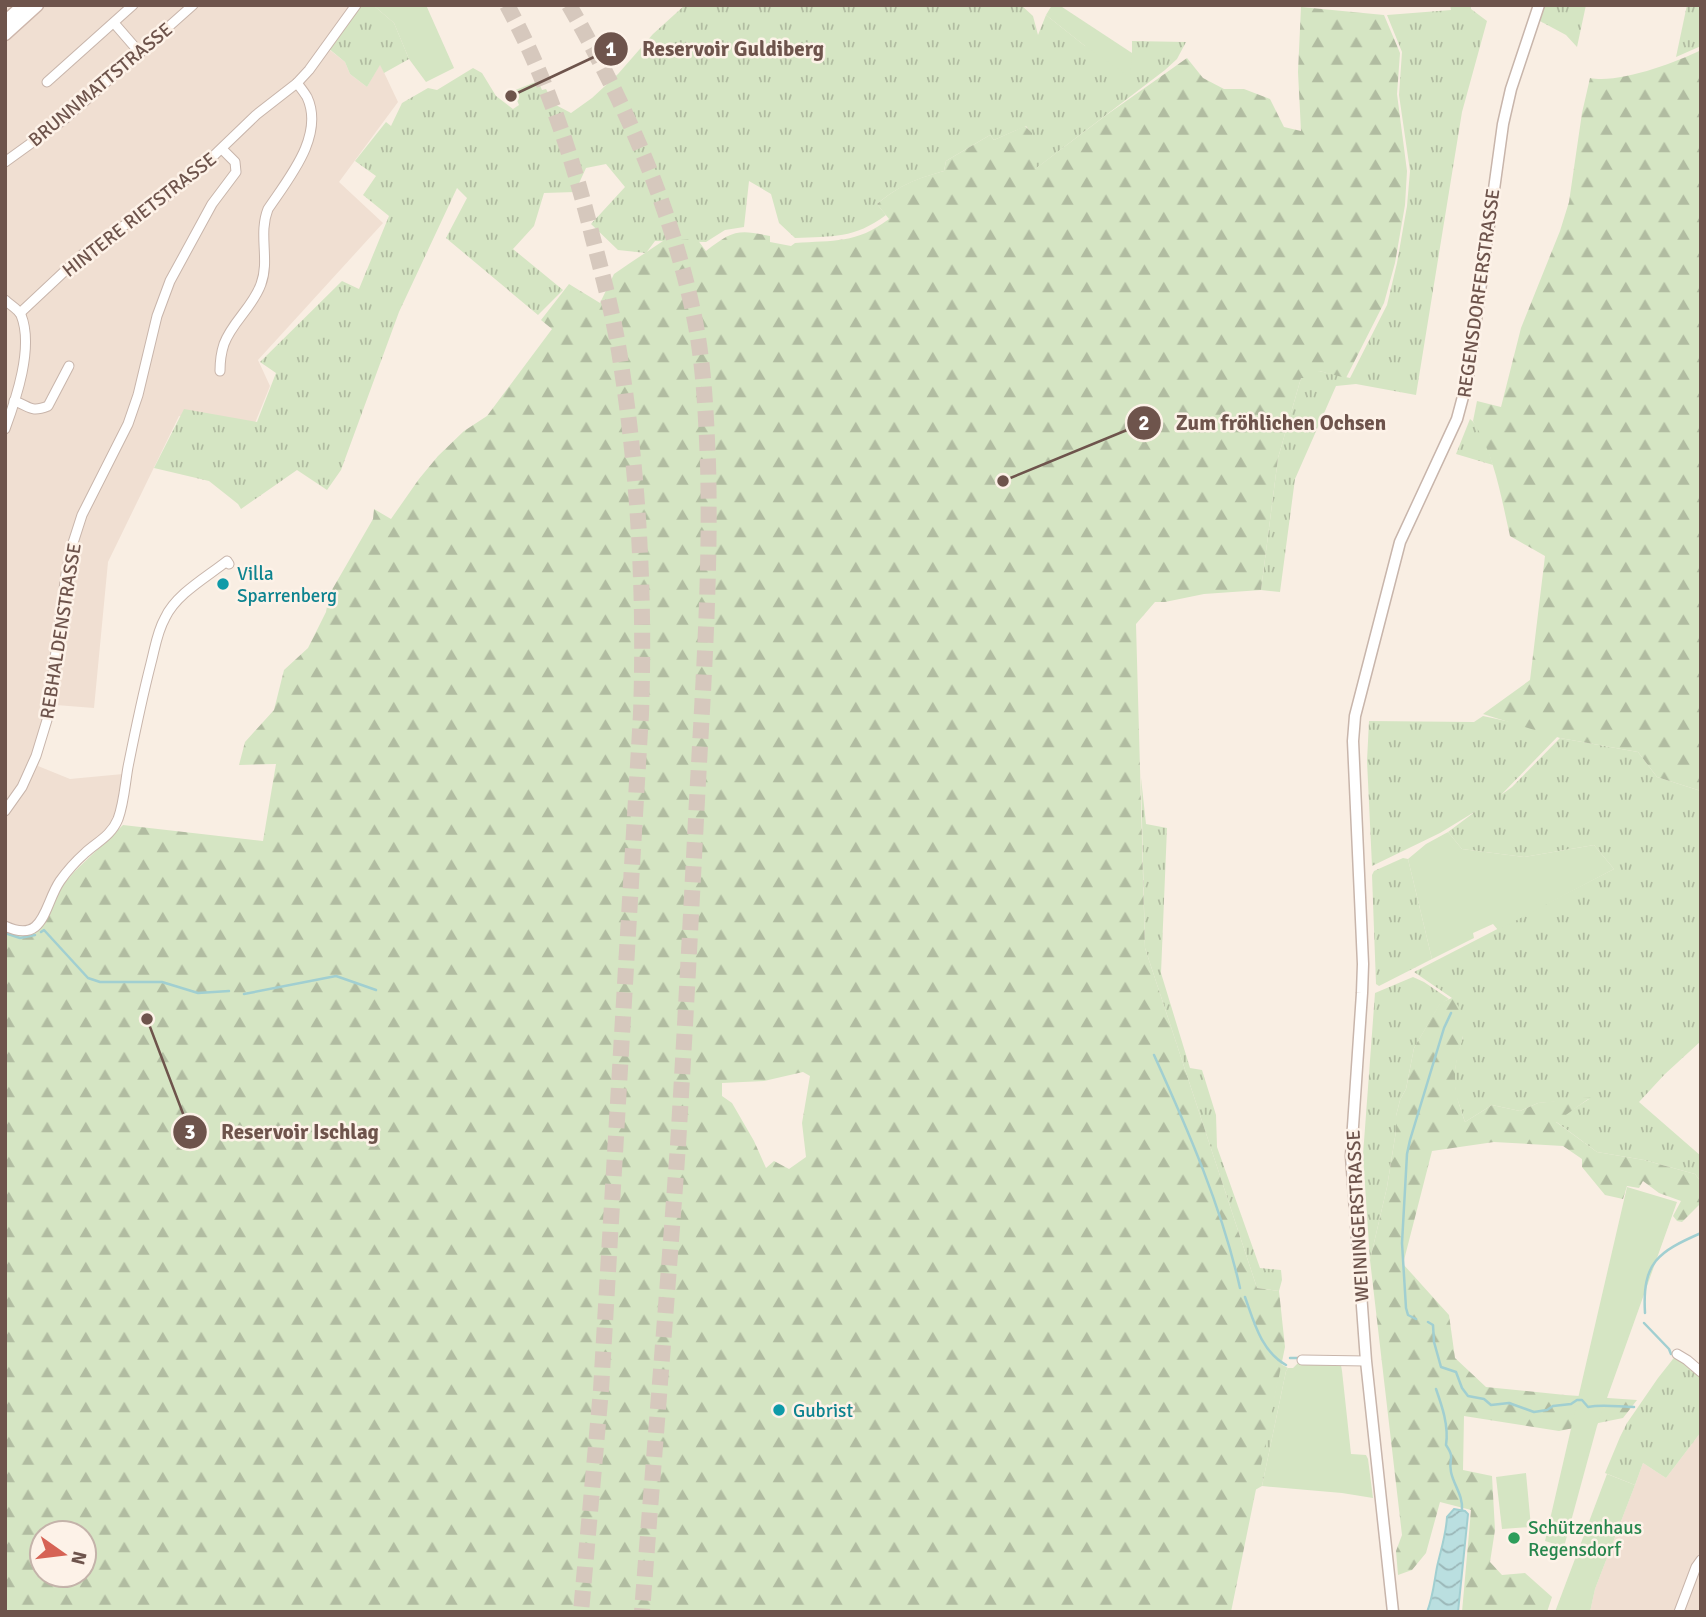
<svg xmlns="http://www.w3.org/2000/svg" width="1706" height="1617" viewBox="0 0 1706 1617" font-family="Signika,sans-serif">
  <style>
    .residential { fill: #f0dfd2 }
    .grass { fill: url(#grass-tufts) }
    .forest { fill: url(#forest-firs); fill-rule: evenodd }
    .green { fill: #d5e5c3 }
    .water { fill: url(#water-waves); stroke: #a1cfd1; stroke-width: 2 }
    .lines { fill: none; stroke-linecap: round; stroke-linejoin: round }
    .stream { stroke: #a1cfd1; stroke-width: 2.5 }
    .motorway-tunnel { stroke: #d6c8bd; stroke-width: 16; stroke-dasharray: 16 8; stroke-linecap: butt }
    .minor-casing { stroke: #c8b5ab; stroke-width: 11 }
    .tertiary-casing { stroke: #c8b5ab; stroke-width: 13 }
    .secondary-casing { stroke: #cdb6ab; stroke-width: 15 }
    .minor { stroke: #fff; stroke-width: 9 }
    .tertiary { stroke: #fff; stroke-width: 10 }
    .secondary { stroke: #fff; stroke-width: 12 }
    .culture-dot { fill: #0f9aa8; stroke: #fdf2e8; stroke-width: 2.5 }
    .leisure-dot { fill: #2e9e5b; stroke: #fdf2e8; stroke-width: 2.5 }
    .labels { text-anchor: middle; stroke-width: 5; stroke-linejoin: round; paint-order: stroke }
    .street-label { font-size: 19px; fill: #6e544c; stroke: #fdf2e8 }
    .culture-label { font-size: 19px; fill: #0d838f; stroke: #fdf2e8; text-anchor: start }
    .leisure-label { font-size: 19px; fill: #27864d; stroke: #fdf2e8; text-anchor: start }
    .leader { fill: none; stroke: #6e544c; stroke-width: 2.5 }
    .callout-dot { fill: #6e544c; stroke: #fdf2e8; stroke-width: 2.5 }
    .mark-label { font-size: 21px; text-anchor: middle; font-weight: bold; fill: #fff }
    .callout-label { font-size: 21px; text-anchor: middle; font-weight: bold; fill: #6e544c; stroke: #fdf2e8; stroke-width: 5; stroke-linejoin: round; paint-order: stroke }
  </style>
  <defs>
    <pattern id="grass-tufts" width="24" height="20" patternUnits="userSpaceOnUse" patternTransform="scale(1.75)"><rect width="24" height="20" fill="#d5e5c3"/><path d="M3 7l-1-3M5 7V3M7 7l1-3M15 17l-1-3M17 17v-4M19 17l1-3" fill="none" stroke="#b1bca1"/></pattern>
    <pattern id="forest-firs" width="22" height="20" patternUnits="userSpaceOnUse" patternTransform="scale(1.75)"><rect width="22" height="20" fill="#d5e5c3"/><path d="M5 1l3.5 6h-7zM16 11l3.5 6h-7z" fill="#b1bca1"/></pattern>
    <pattern id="water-waves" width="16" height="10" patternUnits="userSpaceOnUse" patternTransform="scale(1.75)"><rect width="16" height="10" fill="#badfe0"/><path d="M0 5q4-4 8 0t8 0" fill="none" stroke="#9bb7b8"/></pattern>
  </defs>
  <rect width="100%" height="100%" fill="#f9eee3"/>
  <!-- residential -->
  <g class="residential">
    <path d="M 5,5 L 356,5 L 326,47 L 345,62 L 350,74 L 367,87 L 380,64 L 398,102 L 339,182 L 383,223 L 258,360 L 270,386 L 253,428 L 179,416 L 108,562 L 94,708 L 56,705 L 38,766 L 70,779 L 123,774 L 116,814 L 104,837 L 82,853 L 33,926 L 17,927 L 5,921 Z"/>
    <path d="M 1701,1432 L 1701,1612 L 1590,1612 L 1595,1589 L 1635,1485 L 1643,1463 L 1666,1478 Z"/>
  </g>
  <!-- grass -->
  <g class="grass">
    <path d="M 359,5 L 373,5 L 394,23 L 409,59 L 384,73 L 380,65 L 367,87 L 350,74 L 345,62 L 328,48 Z"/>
    <path d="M 685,5 L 1021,5 L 1033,16 L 1038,35 L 1046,15 L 1085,46 L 1132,53 L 1132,41 L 1186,42 L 1177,59 L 1165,70 L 1034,170 L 1031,133 L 1026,126 L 994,140 L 990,135 L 946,161 L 944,171 C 916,179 900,185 877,204 L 886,215 C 854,239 833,236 795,238 L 779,223 L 771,194 L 749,181 L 744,227 L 725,230 L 706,242 L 655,241 L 646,253 L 618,250 L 591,224 L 625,187 L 606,164 L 586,168 L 575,192 L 544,193 L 534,226 L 513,249 L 563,290 L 538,315 L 446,238 L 467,198 L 457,188 L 399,312 L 341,470 L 327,490 L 297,470 L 241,509 L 238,504 L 209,481 L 154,468 L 184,409 L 257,422 L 276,373 L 260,362 L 342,281 L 359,289 L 389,216 L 363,195 L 376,176 L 355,161 L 386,122 L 391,126 L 402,103 L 428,88 L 437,90 L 473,68 L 482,73 L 496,96 L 513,109 L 519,105 L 513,91 L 538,81 L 542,90 L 546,89 L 554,104 L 571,113 L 592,98 L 618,74 L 653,34 Z"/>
    <path d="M 1450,5 L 1471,5 L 1471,9 L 1487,21 L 1462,112 L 1416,395 L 1356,384 L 1336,386 L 1295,479 L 1280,592 L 1261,590 L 1278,458 L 1301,378 L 1319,371 L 1350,378 L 1387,305 L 1397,263 L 1407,206 L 1410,171 L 1399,95 L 1402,52 L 1387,15 L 1451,10 Z"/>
    <path d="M 1543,5 L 1586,5 L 1577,47 L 1566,35 L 1538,20 Z"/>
    <path d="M 1687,5 L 1701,5 L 1701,46 L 1676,57 Z"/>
    <path d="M 1470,419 C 1483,429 1488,449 1493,465 L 1456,454 Z"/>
    <path d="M 1483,716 L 1561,733 L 1501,795 L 1512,787 L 1560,738 L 1638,752 L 1657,777 L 1701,791 L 1701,1041 L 1665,1074 L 1639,1102 L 1701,1156 L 1701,1182 L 1695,1174 L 1644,1160 L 1597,1152 L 1555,1121 L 1589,1099 L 1538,1103 L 1520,1111 L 1492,1105 L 1465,1122 L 1456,1095 L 1454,1077 L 1457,1056 L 1463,1037 L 1452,998 L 1414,972 L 1614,869 L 1594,845 L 1524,857 L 1462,849 L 1448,832 L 1476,811 L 1440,833 L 1372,866 L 1367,761 L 1369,721 L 1474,722 Z"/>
    <path d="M 1141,778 L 1146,824 L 1167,828 L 1161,973 L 1190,1068 L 1202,1070 L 1216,1115 L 1217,1147 L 1260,1268 L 1281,1270 L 1282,1280 L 1279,1291 L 1257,1288 L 1145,948 Z"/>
    <path d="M 1403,858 L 1408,859 L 1432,959 L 1379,986 L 1376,984 L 1372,875 L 1374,871 Z"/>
    <path d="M 1413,977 L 1424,982 L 1449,999 L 1440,1004 L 1414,1048 L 1406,1089 L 1400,1100 L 1396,1116 L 1396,1131 L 1387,1187 L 1370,1260 L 1363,1155 L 1375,993 Z"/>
    <path d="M 1677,1354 L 1701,1372 L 1701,1432 L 1666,1478 L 1643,1463 L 1635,1485 L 1605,1473 L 1620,1437 L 1627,1423 L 1658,1378 Z"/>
    <path d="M 1281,1364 L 1288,1368 L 1286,1371 L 1262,1486 L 1255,1490 Z"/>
  </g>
  <!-- forest -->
  <g class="forest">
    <path d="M 1301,7 L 1384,15 L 1400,53 L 1397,94 L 1407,171 L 1405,205 L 1395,263 L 1384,303 L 1346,378 L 1319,371 L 1315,378 L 1301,378 L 1278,458 L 1261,590 L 1204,594 L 1165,602 L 1155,602 L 1136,624 L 1145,948 L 1257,1288 L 1279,1291 L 1285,1347 L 1231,1612 L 5,1612 L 5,933 L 7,931 L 29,933 L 43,926 L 61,887 L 75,871 L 123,825 L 263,841 L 276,764 L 239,765 L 245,742 L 274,710 L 284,670 L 308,648 L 326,612 L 329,595 L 373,519 L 374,509 L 391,519 L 419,479 L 438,456 L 464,431 L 487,416 L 552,329 L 541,320 L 569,284 L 600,303 L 614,274 L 630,263 L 663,241 L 697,239 L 706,251 C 732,231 737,229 770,236 L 770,242 L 791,246 L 795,243 C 834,240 856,244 889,219 L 877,204 C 900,185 915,179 944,171 L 946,161 L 990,135 L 994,140 L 1025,126 L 1032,133 L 1035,169 L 1105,116 L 1187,58 L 1203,78 L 1224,89 L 1244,89 L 1270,99 L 1284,127 L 1301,131 L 1298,72 ZM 803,1072 L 810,1076 L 802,1123 L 806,1157 L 789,1169 L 774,1161 L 766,1168 L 754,1141 L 732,1103 L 722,1096 L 722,1083 L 764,1081 ZM 42,1533 L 84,1533 L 84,1575 L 42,1575 Z"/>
    <path d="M 1701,50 L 1701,791 L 1657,777 L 1638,752 L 1560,738 L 1483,714 L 1530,680 L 1545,556 L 1510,536 C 1501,497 1495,456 1473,421 L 1477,401 L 1501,407 L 1521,328 L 1560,231 L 1569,202 L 1582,113 L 1590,78 C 1618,84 1675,63 1701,50 Z"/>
    <path d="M 1452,998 C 1478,1025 1454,1047 1455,1078 C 1455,1094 1460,1107 1465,1122 L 1492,1105 L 1520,1111 L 1538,1103 L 1591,1097 L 1556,1122 L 1597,1152 L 1644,1160 L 1695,1174 L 1701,1182 L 1699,1205 L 1682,1222 L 1677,1221 L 1673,1216 L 1681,1201 L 1659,1193 L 1643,1181 L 1639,1188 L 1627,1186 L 1623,1199 L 1605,1195 L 1582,1167 L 1582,1159 L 1563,1146 L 1494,1142 L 1432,1151 L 1403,1264 L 1449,1315 L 1455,1358 L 1486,1387 L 1565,1395 L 1637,1400 L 1623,1418 L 1559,1431 L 1464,1416 L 1463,1470 L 1492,1476 L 1495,1530 L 1490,1562 L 1502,1575 L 1525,1573 L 1552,1597 L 1547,1612 L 1462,1612 L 1471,1510 L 1440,1502 L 1426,1553 L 1412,1570 L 1398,1575 L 1396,1551 L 1402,1535 L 1370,1260 L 1387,1187 L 1396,1131 L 1396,1116 L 1400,1100 L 1406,1089 L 1414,1048 L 1440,1003 Z"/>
  </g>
  <!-- green -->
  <g class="green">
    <path d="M 373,5 L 426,5 L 454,68 L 426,82 L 409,59 L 394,23 Z"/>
    <path d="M 1052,5 L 1059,5 L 1132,53 L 1130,77 L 1085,46 L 1046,15 Z"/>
    <path d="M 1448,832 L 1462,849 L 1524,857 L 1594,845 L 1614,869 L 1498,930 L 1493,924 L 1473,933 L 1474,938 L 1432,959 L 1408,859 L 1426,844 Z"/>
    <path d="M 1627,1187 L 1677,1202 L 1597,1426 L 1564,1547 L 1545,1541 Z"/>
    <path d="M 1338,1362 L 1341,1365 L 1342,1371 L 1351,1454 L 1366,1455 L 1368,1459 L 1373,1498 L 1342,1493 L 1262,1486 L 1286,1371 L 1288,1368 L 1293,1368 L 1298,1363 Z"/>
    <path d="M 1526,1473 L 1531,1527 L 1502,1529 L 1496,1477 Z"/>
    <path d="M 1607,1474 L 1635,1485 L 1595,1589 L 1590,1612 L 1555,1612 Z"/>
  </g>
  <!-- water -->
  <path class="water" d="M 1454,1509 L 1465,1511 L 1468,1514 L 1458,1612 L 1427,1612 C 1433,1597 1434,1583 1437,1567 C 1441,1549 1446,1535 1447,1517 Z"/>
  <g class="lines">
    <!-- stream -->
    <g class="stream">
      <path d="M 41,932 L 44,930 L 88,978 L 100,982 L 162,982 L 198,993 L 229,991"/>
      <path d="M 5,933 L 20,938 L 35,935"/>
      <path d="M 244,994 L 336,976 L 376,990"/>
      <path d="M 1154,1055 C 1188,1130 1222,1208 1240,1288"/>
      <path d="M 1245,1297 C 1254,1322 1261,1351 1286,1365"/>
      <path d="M 1645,1313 C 1642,1262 1658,1252 1701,1233"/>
      <path d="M 1416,1319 L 1408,1315 L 1406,1308 L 1402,1243 L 1407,1154 L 1410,1140 L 1444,1028 L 1451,1013"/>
      <path d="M 1428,1322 L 1433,1325 L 1434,1342 L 1441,1367 L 1456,1372 L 1462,1388 L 1468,1396 L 1484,1399 L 1491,1405 L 1509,1403 L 1534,1412 L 1547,1410 L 1553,1406 L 1571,1404 L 1577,1400 L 1582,1400 L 1588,1407 C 1603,1404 1619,1407 1634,1407"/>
      <path d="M 1644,1323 L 1669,1349 L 1671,1354"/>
      <path d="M 1290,1358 L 1301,1358"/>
      <path d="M 1436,1389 C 1442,1406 1449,1426 1446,1445 C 1456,1460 1448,1457 1451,1472 C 1454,1486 1463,1495 1462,1510"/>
    </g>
    <!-- motorway-tunnel -->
    <g class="motorway-tunnel">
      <path d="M 507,5 C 547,79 573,158 593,239 C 604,280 615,322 621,364 C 639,480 645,598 641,714 L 601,1390 L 581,1612"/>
      <path d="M 569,5 C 625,103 671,206 694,316 C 704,364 706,415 708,463 C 711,576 703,688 697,800 C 691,915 685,1030 678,1145 C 667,1300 654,1456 642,1612"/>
    </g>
    <!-- minor casing -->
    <g class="minor-casing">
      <g id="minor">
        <path d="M 114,23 L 140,53"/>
        <path d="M 47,82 L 133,5"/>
        <path d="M 5,162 L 66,118 L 193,5"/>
        <path d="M 5,300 C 10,305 18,309 21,315 C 34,347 16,399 5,429"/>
        <path d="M 20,313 L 83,254 L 164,198 L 204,165 L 256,115 L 297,83 L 309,70 L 356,5"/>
        <path d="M 220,371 C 220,362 221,353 224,344 C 232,322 253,307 261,284 C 270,260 258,234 268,209 C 288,179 325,136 307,97 C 304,92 300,87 297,83"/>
        <path d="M 14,401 C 30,406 30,413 48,406 L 69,366"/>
        <path d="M 5,811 L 22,787 L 27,776 L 36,756 L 47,720 L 66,574 L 72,546 L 82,515 L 128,424 L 138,395 L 157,316 L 170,281 L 212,204 L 236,172 L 235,162 L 222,149"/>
        <path d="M 5,926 C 45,945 44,904 60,881 C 67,871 76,861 85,853 C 97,842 111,836 118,819 C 124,803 125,784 128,767 C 135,732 142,698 151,663 C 155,648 157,632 165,618 C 176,594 207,577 227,561 L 229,564"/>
        <path d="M 1677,1354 L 1687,1360 L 1701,1372"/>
        <path d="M 1302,1360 L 1366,1361"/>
        <path d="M 1679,1612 L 1696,1567 L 1701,1560"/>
      </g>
    </g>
    <!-- tertiary casing -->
    <g class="tertiary-casing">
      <path id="tertiary" d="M 1393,1612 L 1366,1361 L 1351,1156 L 1362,993 L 1363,964 L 1353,741 L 1355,716 L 1400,542 L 1457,419 L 1468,378 L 1503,124 L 1511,89 L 1539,5"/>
    </g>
    <!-- secondary casing -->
    <g class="secondary-casing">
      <g id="secondary">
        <path d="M 5,22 L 24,5"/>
        <path d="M 5,34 L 37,5"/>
      </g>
    </g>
    <!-- minor -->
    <use href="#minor" class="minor"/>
    <!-- tertiary -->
    <use href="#tertiary" class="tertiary"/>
    <!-- secondary -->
    <use href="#secondary" class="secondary"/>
  </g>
  <!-- markers -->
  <g class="culture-dot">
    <circle cx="223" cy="584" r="7"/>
    <circle cx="779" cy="1410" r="7"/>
  </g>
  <circle class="leisure-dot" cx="1514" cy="1538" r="7"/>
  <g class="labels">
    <!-- street labels -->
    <g class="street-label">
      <text transform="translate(100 84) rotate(-40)" y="7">BRUNNMATTSTRASSE</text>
      <text transform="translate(139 214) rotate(-38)" y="7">HINTERE RIETSTRASSE</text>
      <text transform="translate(1478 293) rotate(-82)" y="7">REGENSDORFERSTRASSE</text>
      <text transform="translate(60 631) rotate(-81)" y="7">REBHALDENSTRASSE</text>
      <text transform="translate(1357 1216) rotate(-93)" y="7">WEININGERSTRASSE</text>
    </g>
    <!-- culture labels -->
    <g class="culture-label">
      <text x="237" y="580">Villa<tspan x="237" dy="22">Sparrenberg</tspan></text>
      <text x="793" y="1417">Gubrist</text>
    </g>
    <!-- leisure labels -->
    <g class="leisure-label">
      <text x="1528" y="1534">Schützenhaus<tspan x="1528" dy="22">Regensdorf</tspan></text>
    </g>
  </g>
  <!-- callouts -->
  <path class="leader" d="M511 96L611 49M1003 481L1144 423M147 1019L190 1132"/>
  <g class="callout-dot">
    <circle cx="511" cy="96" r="7"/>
    <circle cx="1003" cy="481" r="7"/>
    <circle cx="147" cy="1019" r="7"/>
    <circle cx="611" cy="49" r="18"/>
    <circle cx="1144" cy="423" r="18"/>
    <circle cx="190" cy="1132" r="18"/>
  </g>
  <g class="mark-label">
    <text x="611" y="56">1</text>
    <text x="1144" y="430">2</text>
    <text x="190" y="1139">3</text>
  </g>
  <g class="callout-label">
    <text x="733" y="56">Reservoir Guldiberg</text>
    <text x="1281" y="430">Zum fröhlichen Ochsen</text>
    <text x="300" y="1139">Reservoir Ischlag</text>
  </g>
  <!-- border -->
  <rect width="1706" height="1617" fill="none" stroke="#6e544c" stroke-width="14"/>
  <!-- north arrow -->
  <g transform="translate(63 1554) rotate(104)"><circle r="33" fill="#fdf2e8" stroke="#c4b3aa" stroke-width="2"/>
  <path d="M0-5L12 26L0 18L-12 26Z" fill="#d66355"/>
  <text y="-10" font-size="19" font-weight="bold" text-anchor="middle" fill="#6e544c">N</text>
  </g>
</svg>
